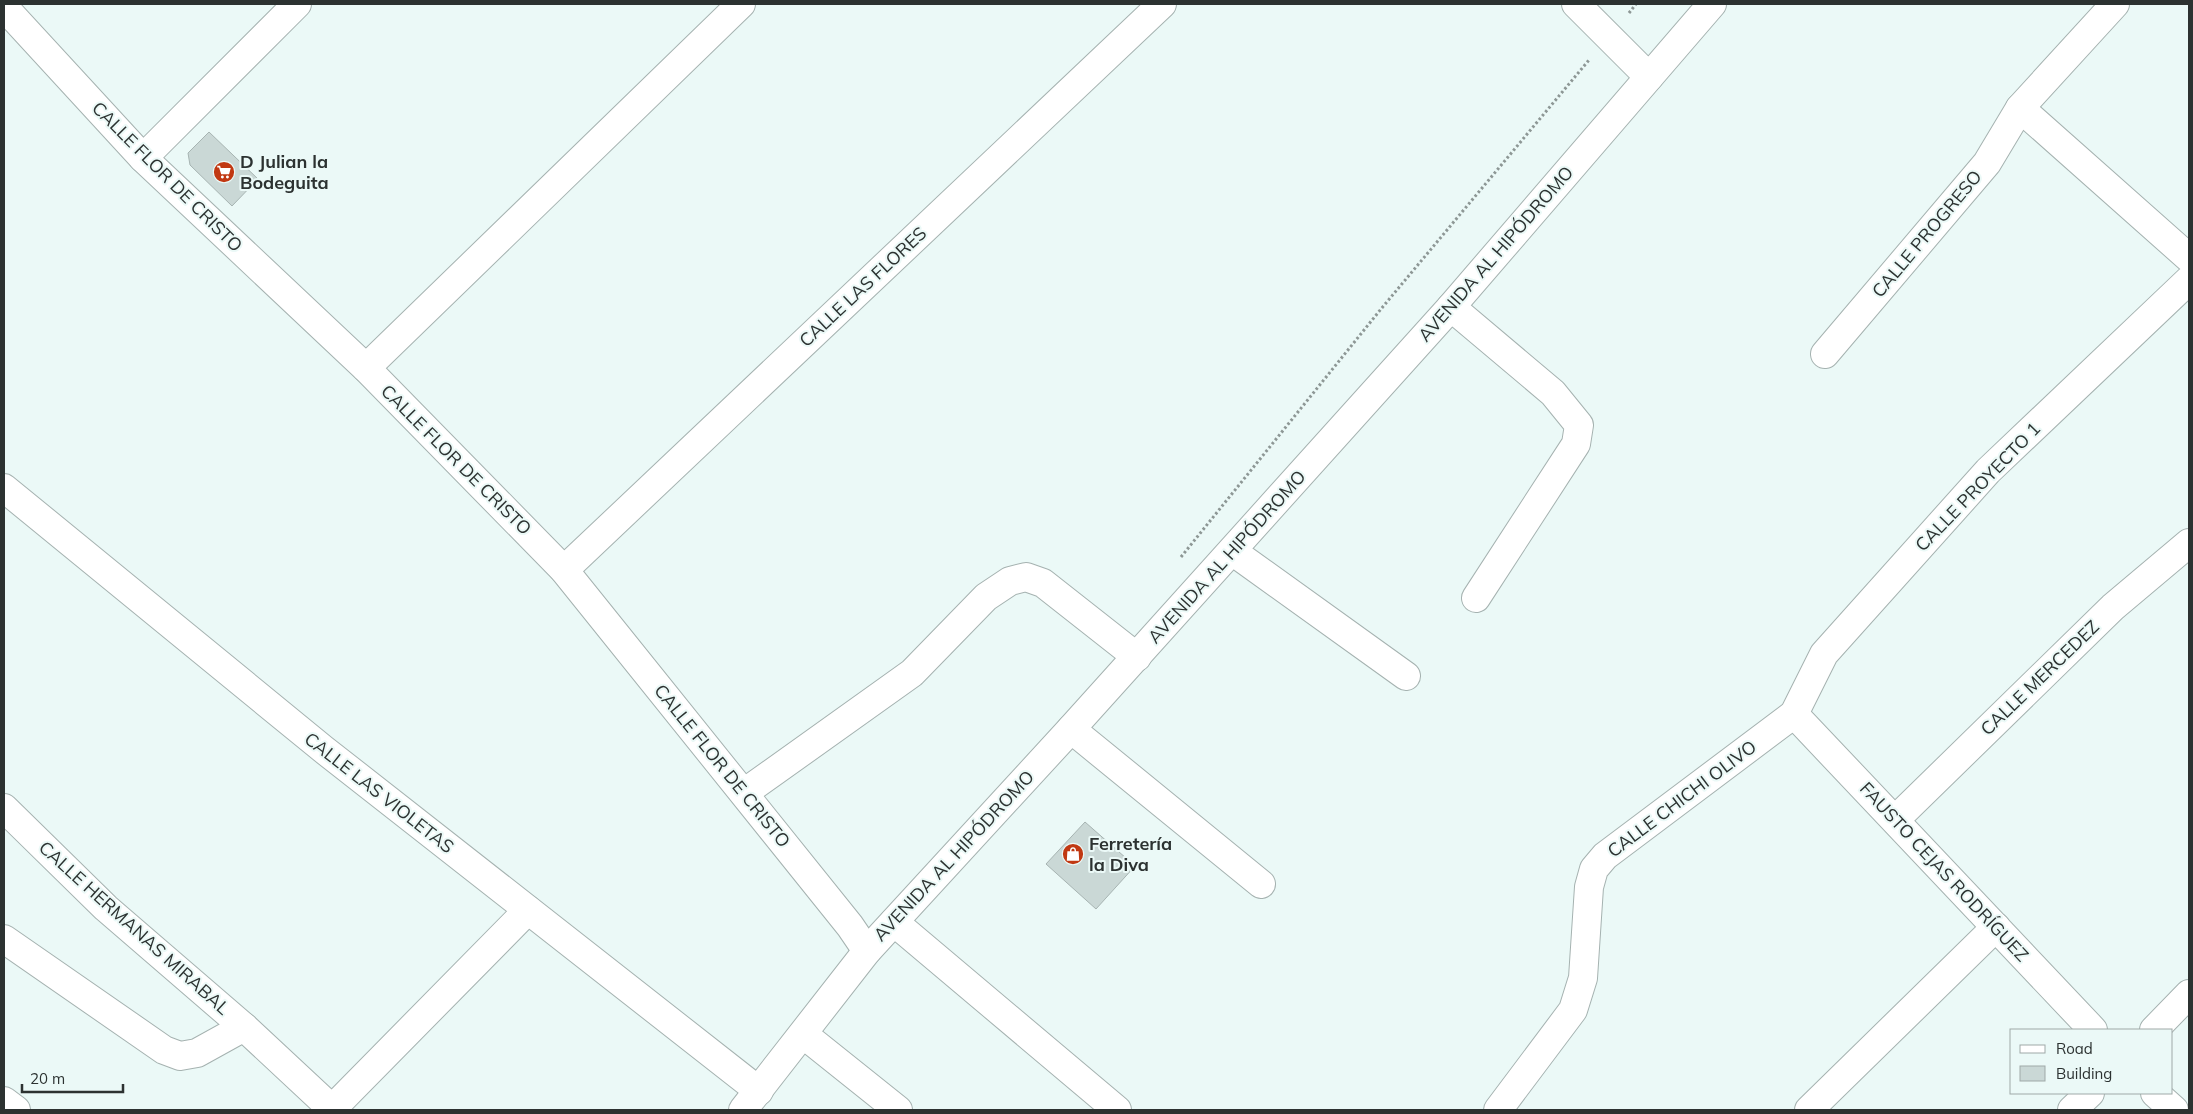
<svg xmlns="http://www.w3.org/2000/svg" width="2193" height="1114" viewBox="0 0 2193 1114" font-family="Mulish,sans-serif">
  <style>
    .building { fill: #cad8d6; stroke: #a7b4b2 }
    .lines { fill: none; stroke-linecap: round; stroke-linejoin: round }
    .minor-casing { stroke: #a5b2b0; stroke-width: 30 }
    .path { stroke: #8d9795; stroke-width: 3; stroke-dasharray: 2.5 2.5; stroke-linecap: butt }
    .minor { stroke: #fff; stroke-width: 28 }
    .labels { text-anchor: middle; stroke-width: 4; stroke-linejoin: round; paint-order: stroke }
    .poi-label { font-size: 18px; font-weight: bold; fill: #2c3231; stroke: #ebf9f7; text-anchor: start }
    .street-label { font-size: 18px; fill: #2c3231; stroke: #ebf9f7 }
  </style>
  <rect width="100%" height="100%" fill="#ebf9f7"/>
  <!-- building -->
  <g class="building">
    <path d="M 209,132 L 258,179 L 232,206 L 190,165 L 188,153 Z"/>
    <path d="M 1085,822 L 1135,866 L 1096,909 L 1046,864 Z"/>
  </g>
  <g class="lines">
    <!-- minor casing -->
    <g class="minor-casing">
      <g id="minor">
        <path d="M 1576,4 L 1649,77"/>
        <path d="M 4,7 L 143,158 L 366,368 L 564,570 L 850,926 L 867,951"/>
        <path d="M 2020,108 L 2189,258"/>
        <path d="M 143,158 L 297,4"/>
        <path d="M 1451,307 L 1553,393 L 1579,425 L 1576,444 L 1476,598"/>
        <path d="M 1825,354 L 1987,163 L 2020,108 L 2115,4"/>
        <path d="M 366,368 L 741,4"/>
        <path d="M 4,488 L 323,749 L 759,1091"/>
        <path d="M 1232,551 L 1406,676"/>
        <path d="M 564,570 L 1162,4"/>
        <path d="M 1794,714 L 2093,1030"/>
        <path d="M 1071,729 L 1261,884"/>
        <path d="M 744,793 L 912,673 L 986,597 L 1010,581 L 1026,577 L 1043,583 L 1137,657"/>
        <path d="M 4,808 L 106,908 L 244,1027"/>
        <path d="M 1896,819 L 2113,607 L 2189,543"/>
        <path d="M 894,922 L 1117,1110"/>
        <path d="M 4,939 L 164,1050 L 180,1056 L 197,1053 L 244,1027 L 333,1110"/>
        <path d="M 2154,1030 L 2189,994"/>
        <path d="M 803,1034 L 898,1110"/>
        <path d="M 2155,1093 L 2174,1110"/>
        <path d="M 4,1101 L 16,1110"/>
        <path d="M 332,1109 L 528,910"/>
        <path d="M 743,1110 L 867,951 L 1071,729 L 1451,307 L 1712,4"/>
        <path d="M 1498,1110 L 1573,1010 L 1583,978 L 1589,887 L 1594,869 L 1605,856 L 1794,714 L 1824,654 L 1988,471 L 2189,280"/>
        <path d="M 1809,1110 L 1996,927"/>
        <path d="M 2072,1110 L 2090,1093"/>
      </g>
    </g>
    <!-- path -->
    <g class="path">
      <path d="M 1629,13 L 1636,4"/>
      <path d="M 1181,557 L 1381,309 L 1589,60"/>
    </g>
    <!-- minor -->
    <use href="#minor" class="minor"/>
  </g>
  <!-- icons -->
  <defs>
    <g id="supermarket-disc" transform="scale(1.125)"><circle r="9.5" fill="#c13812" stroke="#ebf9f7"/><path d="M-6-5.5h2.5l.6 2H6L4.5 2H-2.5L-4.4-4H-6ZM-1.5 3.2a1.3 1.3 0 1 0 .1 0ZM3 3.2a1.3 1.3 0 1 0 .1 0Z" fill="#fff"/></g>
    <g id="shop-disc" transform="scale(1.125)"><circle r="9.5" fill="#c13812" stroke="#ebf9f7"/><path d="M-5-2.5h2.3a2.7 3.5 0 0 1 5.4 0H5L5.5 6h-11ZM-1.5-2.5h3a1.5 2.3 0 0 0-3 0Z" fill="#fff"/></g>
  </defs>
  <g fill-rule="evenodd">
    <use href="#supermarket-disc" x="224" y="172"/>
    <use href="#shop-disc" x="1073" y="854"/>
  </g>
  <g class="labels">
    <!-- poi labels -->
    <g class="poi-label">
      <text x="240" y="168">D Julian la<tspan x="240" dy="21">Bodeguita</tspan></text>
      <text x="1089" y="850">Ferretería<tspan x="1089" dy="21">la Diva</tspan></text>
    </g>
    <!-- street labels -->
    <g class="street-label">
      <text transform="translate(167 177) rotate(45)" y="6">CALLE FLOR DE CRISTO</text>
      <text transform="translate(1927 234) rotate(-50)" y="6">CALLE PROGRESO</text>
      <text transform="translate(1496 254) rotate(-49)" y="6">AVENIDA AL HIPÓDROMO</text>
      <text transform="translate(863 287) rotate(-43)" y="6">CALLE LAS FLORES</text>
      <text transform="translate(456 460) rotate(45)" y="6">CALLE FLOR DE CRISTO</text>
      <text transform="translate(1978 487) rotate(-46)" y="6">CALLE PROYECTO 1</text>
      <text transform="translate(1227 557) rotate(-48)" y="6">AVENIDA AL HIPÓDROMO</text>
      <text transform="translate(2040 678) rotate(-44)" y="6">CALLE MERCEDEZ</text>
      <text transform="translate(722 766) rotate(51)" y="6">CALLE FLOR DE CRISTO</text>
      <text transform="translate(379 793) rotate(38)" y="6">CALLE LAS VIOLETAS</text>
      <text transform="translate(1682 799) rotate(-37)" y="6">CALLE CHICHI OLIVO</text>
      <text transform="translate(954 856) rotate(-47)" y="6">AVENIDA AL HIPÓDROMO</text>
      <text transform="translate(1944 872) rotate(47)" y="6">FAUSTO CEJAS RODRÍGUEZ</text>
      <text transform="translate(134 928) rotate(42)" y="6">CALLE HERMANAS MIRABAL</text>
    </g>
  </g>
  <!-- border -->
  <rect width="2193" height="1114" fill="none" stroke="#2c3231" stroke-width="10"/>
  <!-- legend -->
  <rect x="2010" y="1029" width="162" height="65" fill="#ebf9f7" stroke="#9fa9a8"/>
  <rect x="2020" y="1045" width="25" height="8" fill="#ffffff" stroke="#9fa9a8"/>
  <text x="2056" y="1054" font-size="15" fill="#2c3231">Road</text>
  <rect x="2020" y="1066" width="25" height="15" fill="#cad8d6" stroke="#9fa9a8"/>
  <text x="2056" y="1079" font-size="15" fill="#2c3231">Building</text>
  <!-- scale -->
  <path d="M22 1084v8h101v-8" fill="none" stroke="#2c3231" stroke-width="2.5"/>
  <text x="30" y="1084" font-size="15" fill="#2c3231" stroke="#ebf9f7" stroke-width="4" paint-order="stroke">20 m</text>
</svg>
